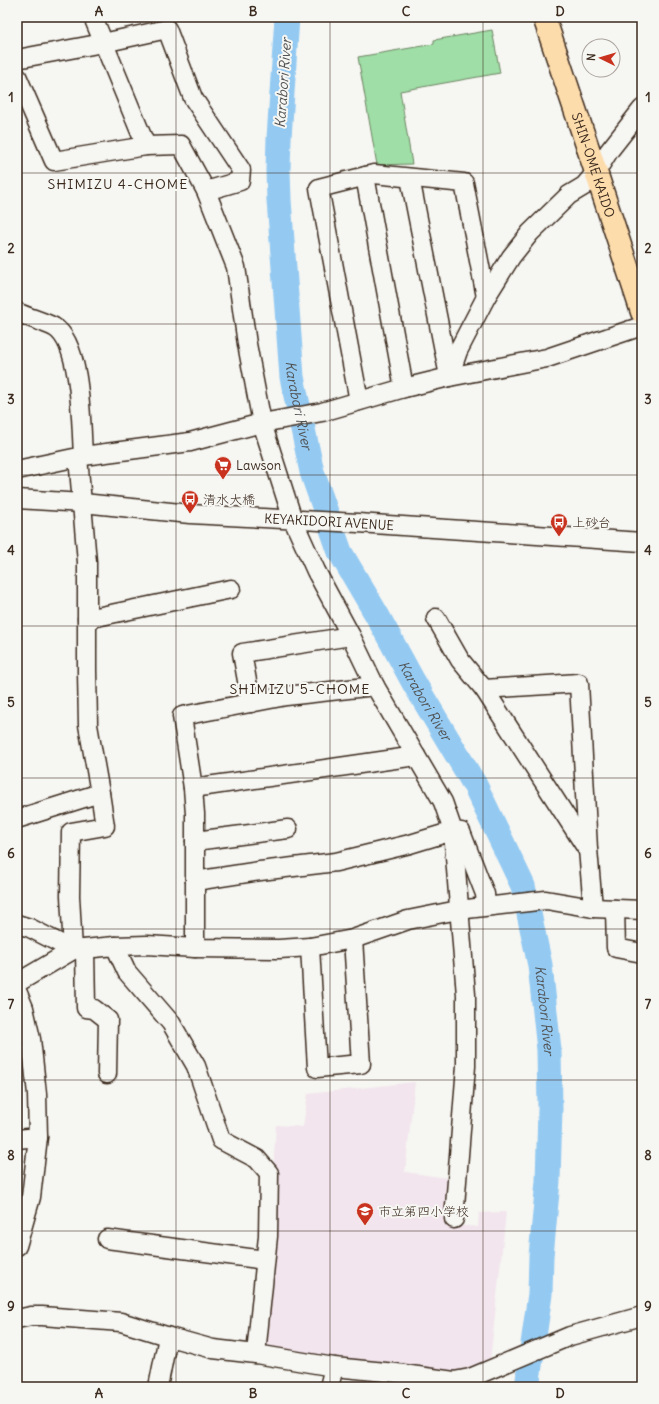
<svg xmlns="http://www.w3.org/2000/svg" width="659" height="1404" viewBox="0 0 659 1404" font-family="Delius,'Klee One',sans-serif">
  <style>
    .built { fill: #f2e5ed }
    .green { fill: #9fdea6; stroke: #6d8462 }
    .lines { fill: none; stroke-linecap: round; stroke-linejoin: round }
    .river { stroke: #94caf2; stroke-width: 25 }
    .minor-casing { stroke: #3b2a1e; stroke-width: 21 }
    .major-casing { stroke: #3b2a1e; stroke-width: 25 }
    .minor { stroke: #f6f6f2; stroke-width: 18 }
    .major { stroke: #fddcac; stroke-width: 22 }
    .grid { fill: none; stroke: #3b2a1e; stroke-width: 1; stroke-opacity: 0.55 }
    .labels { text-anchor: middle; stroke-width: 4; stroke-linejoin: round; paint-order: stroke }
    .street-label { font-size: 13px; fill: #3b2a1e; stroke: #f6f6f2 }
    .poi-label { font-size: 13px; fill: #3b2a1e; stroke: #f6f6f2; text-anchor: start }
    .water-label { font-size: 14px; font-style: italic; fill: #515253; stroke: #f6f6f2 }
    .neighbourhood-label { font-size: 14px; letter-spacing: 1px; fill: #3b2a1e; stroke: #f6f6f2 }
    .neatline { fill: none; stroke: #3b2a1e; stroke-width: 1.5 }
    .grid-label { font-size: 13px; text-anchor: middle; font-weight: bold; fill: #3b2a1e }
  </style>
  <rect width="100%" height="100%" fill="#f6f6f2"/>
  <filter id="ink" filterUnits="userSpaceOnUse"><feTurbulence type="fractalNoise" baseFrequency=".025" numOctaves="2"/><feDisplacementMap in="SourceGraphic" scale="8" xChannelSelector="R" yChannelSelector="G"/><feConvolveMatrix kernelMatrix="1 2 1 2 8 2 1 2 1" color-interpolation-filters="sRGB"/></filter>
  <g filter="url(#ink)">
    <!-- built -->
    <path class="built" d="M 415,1082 L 405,1172 L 447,1178 L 444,1224 L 478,1227 L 479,1213 L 506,1212 L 490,1361 L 462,1373 L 262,1348 L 276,1125 L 303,1127 L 308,1094 Z"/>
    <!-- green -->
    <path class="green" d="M 492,30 L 500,73 L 400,91 L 412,164 L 377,165 L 358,57 L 434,44 L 434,40 Z"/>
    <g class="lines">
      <!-- river -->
      <path class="river" id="s1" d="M 287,17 L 279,138 L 278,170 L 279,200 L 292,377 L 312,472 L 340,552 L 377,615 L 414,683 L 475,785 L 523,886 L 540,965 L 549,1050 L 550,1109 L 548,1181 L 541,1256 L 540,1294 L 527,1387"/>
      <!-- minor casing -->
      <g class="minor-casing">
        <g id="minor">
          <path d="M 93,17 L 146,146"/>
          <path d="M 17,59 L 103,43 L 167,29 L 193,98 L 241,170 L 240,181 L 206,191"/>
          <path d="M 17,76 L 54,161 L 146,146 L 181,145 L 206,191 L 236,267 L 247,344 L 262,423 L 293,520 L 316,571 L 351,636 L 375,686 L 443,802 L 453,831 L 461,832 L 485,894 L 486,906"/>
          <path d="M 365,176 L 404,388"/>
          <path d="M 410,178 L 449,376"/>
          <path d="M 17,312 C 29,318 42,321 54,327 C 82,343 81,426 83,456"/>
          <path d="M 449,377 L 458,351 L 486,297 L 511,257 L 530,233 L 569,195 L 584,186 L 596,172 L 609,151 L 642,109"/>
          <path d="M 359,401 L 319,188 L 374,174 L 464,183 L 486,297"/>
          <path d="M 17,470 L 83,456 L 190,442 L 262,423 L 322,412 L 404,388 L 449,377 L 547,358 L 642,326"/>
          <path id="s2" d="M 17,499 L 83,503 L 190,514 L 358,523 L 642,542"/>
          <path d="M 436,618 L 460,660 L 484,689 L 587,849"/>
          <path d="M 87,619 L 231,589"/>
          <path d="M 484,689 L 579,683 L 588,849 L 593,908"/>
          <path d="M 251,703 L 242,653 L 351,636"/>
          <path d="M 193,788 L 416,756"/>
          <path d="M 17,819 L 100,793 L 88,725 L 87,671 L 87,562 L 78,457"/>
          <path d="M 195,841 L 288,829"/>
          <path d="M 195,881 L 260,871 L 336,862 L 410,844 L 453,831 L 466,995 L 466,1066 L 454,1219"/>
          <path d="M 615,909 L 616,948 L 642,953"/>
          <path d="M 17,924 L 30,928 L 73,950 L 70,896 L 71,832 L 105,826 L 100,793"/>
          <path d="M 115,946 L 127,972 L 171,1023 L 196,1066 L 221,1140 L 257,1159 L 269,1173 L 268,1236 L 256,1354"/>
          <path d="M 310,947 L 317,1068 L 361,1064 L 353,939"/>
          <path d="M 195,948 L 195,814 L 193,788 L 182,716 L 286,696 L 375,686"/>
          <path d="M 85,949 L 86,1008 L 94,1009 L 108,1020 L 107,1074"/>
          <path d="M 17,983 L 73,950 L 115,946 L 147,945 L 195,948 L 279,949 L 310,947 L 353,939 L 408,920 L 458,910 L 546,900 L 593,908 L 642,910"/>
          <path d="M 17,991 L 24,1008 L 31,1039 L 37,1094 L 38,1137 L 31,1197 L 17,1246"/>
          <path d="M 17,1139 L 38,1137"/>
          <path d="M 107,1239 L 265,1260"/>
          <path d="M 17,1319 L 31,1316 L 42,1316 L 121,1322 L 173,1338 L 213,1349 L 256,1354 L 334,1367 L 396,1373 L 454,1381 L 470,1378 L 570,1336 L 642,1316"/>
          <path d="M 158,1387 L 168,1337"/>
          <path d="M 329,1387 L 334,1367"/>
        </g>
      </g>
      <!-- major casing -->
      <g class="major-casing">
        <g id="major">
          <path id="s3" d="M 544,17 L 596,172 L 642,312"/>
        </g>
      </g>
      <!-- minor -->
      <use href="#minor" class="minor"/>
      <!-- major -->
      <use href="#major" class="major"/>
    </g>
  </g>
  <!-- grid -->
  <path class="grid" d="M 176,17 L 176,1387M 330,17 L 330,1387M 483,17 L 483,1387M 17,173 L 642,173M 17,324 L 642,324M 17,475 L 642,475M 17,626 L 642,626M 17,778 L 642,778M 17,929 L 642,929M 17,1080 L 642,1080M 17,1231 L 642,1231"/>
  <!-- icons -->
  <defs>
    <g id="supermarket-pin" transform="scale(0.9)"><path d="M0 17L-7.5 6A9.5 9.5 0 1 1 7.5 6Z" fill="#c8321e" stroke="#f6f6f2"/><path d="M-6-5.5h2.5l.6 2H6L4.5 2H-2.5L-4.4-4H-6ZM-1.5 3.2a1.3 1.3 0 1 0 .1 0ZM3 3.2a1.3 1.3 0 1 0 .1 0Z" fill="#fff"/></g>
    <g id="bus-pin" transform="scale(0.9)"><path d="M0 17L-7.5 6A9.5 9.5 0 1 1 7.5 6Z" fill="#c8321e" stroke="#f6f6f2"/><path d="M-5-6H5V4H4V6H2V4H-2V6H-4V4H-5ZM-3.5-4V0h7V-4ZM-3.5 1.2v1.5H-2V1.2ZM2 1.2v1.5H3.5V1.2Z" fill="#fff"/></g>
    <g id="school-pin" transform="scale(0.9)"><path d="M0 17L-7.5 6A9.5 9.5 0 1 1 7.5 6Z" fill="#c8321e" stroke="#f6f6f2"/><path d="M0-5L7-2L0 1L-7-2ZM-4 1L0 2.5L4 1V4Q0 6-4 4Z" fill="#fff"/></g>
  </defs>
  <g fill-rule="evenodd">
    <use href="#supermarket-pin" x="223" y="465"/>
    <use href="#bus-pin" x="190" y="499"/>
    <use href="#bus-pin" x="559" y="522"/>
    <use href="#school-pin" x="365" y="1211"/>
  </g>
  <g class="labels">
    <!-- street labels -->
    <g class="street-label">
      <text dy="5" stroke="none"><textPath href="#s3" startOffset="156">SHIN-OME KAIDO</textPath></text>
      <text dy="5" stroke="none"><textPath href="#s2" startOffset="313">KEYAKIDORI AVENUE</textPath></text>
    </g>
    <!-- poi labels -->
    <g class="poi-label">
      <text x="236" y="470">Lawson</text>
      <text x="203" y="504">清水大橋</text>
      <text x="572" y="527">上砂台</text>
      <text x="378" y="1216">市立第四小学校</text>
    </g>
    <!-- water labels -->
    <g class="water-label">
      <text transform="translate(283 83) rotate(-86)" y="5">Karabori River</text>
      <text dy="5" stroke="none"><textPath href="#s1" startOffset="390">Karabori River</textPath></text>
      <text dy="5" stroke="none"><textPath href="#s1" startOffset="714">Karabori River</textPath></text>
      <text dy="5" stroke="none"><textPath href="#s1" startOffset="1050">Karabori River</textPath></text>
    </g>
    <!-- neighbourhood labels -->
    <g class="neighbourhood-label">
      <text x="118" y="189">SHIMIZU 4-CHOME</text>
      <text x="300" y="694">SHIMIZU 5-CHOME</text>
    </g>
  </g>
  <!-- margin -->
  <rect width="659" height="1404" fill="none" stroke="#f6f6f2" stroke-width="44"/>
  <!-- north arrow -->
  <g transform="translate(601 58) rotate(275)"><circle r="19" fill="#f6f6f2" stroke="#aba49d"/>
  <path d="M0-3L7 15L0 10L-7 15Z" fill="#c8321e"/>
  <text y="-6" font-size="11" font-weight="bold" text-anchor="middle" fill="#3b2a1e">N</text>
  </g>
  <rect x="22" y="22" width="615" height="1360" class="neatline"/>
  <g class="grid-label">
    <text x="99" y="16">A</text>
    <text x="253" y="16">B</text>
    <text x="406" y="16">C</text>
    <text x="560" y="16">D</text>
    <text x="11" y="102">1</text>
    <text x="648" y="102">1</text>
    <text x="11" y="253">2</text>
    <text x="648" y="253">2</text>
    <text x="11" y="404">3</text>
    <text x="648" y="404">3</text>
    <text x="11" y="555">4</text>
    <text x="648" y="555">4</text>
    <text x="11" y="707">5</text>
    <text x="648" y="707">5</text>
    <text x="11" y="858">6</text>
    <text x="648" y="858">6</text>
    <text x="11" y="1009">7</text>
    <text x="648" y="1009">7</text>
    <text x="11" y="1160">8</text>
    <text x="648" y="1160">8</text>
    <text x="11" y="1311">9</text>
    <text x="648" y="1311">9</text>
    <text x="99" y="1398">A</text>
    <text x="253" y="1398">B</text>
    <text x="406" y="1398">C</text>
    <text x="560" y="1398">D</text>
  </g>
</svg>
